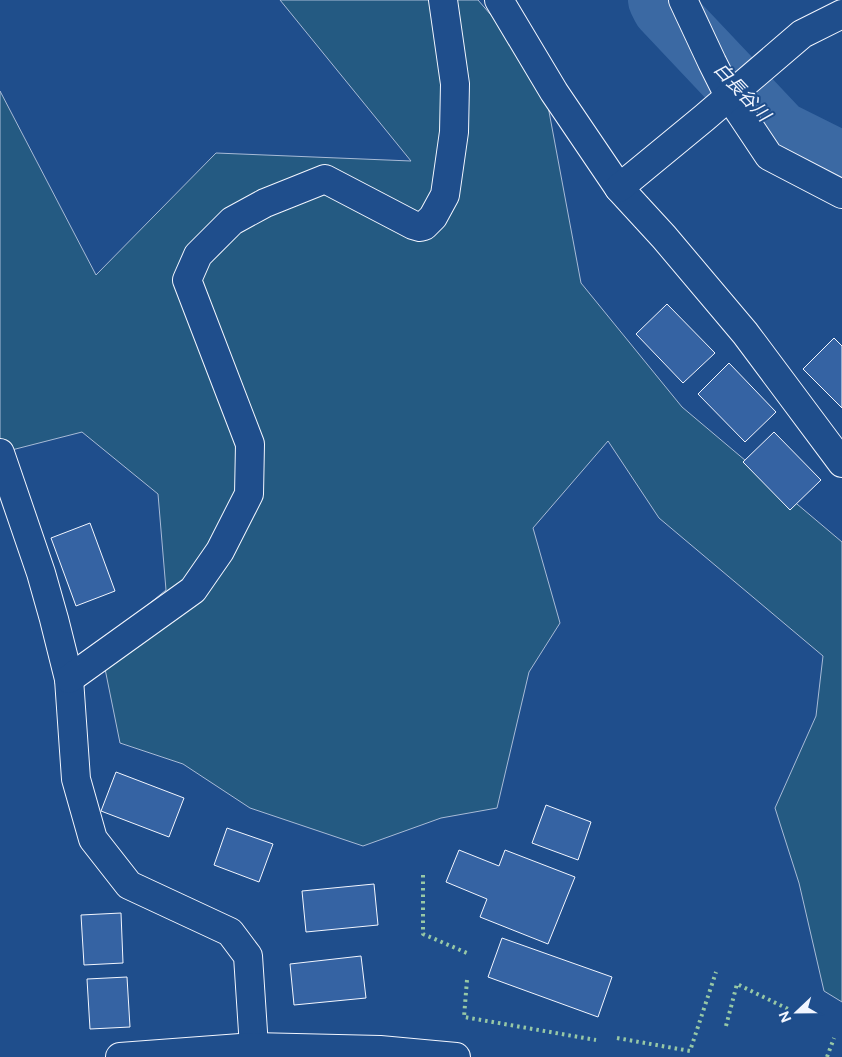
<svg xmlns="http://www.w3.org/2000/svg" width="842" height="1057" viewBox="0 0 842 1057" font-family="'Public Sans','Noto Sans JP',sans-serif">
  <style>
    .green { fill: #245a82; stroke: #a8bbd7 }
    .lines { fill: none; stroke-linecap: round; stroke-linejoin: round }
    .river { stroke: #3b69a3; stroke-width: 62 }
    .building { fill: #3563a3; stroke: #f2f6ff }
    .minor-casing { stroke: #f2f6ff; stroke-width: 30 }
    .primary-casing { stroke: #f2f6ff; stroke-width: 30 }
    .minor { stroke: #1f4e8c; stroke-width: 28 }
    .primary { stroke: #1f4e8c; stroke-width: 28 }
    .hedge { stroke: #97c8a6; stroke-width: 4; stroke-dasharray: 2.5 4; stroke-linecap: butt }
    .labels { text-anchor: middle; stroke-width: 4; stroke-linejoin: round; paint-order: stroke }
    .water-label { font-size: 18px; font-style: italic; fill: #f2f6ff; stroke: #1f4e8c }
  </style>
  <rect width="100%" height="100%" fill="#1f4e8c"/>
  <!-- green -->
  <path class="green" d="M 280,0 L 478,0 L 542,74 L 581,283 L 682,407 L 842,542 L 842,1002 L 824,991 L 799,883 L 775,808 L 816,716 L 823,656 L 659,518 L 608,441 L 533,528 L 560,623 L 529,672 L 497,808 L 441,818 L 363,846 L 250,808 L 183,764 L 120,743 L 100,644 L 166,590 L 158,494 L 82,432 L 0,453 L 0,91 L 96,275 L 216,153 L 411,161 Z"/>
  <g class="lines">
    <!-- river -->
    <path class="river" d="M 659,0 L 663,8 L 780,132 L 842,163"/>
  </g>
  <!-- building -->
  <g class="building">
    <path d="M 667,304 L 715,353 L 683,383 L 636,334 Z"/>
    <path d="M 834,338 L 842,346 L 842,408 L 803,369 Z"/>
    <path d="M 729,363 L 776,412 L 745,442 L 698,394 Z"/>
    <path d="M 774,432 L 821,480 L 790,510 L 743,462 Z"/>
    <path d="M 90,523 L 115,591 L 76,606 L 51,538 Z"/>
    <path d="M 116,772 L 184,798 L 169,837 L 101,811 Z"/>
    <path d="M 546,805 L 591,822 L 578,860 L 532,843 Z"/>
    <path d="M 227,828 L 273,844 L 259,882 L 214,865 Z"/>
    <path d="M 459,850 L 499,866 L 505,850 L 575,877 L 548,944 L 480,917 L 487,899 L 446,882 Z"/>
    <path d="M 374,884 L 378,925 L 306,932 L 302,891 Z"/>
    <path d="M 121,913 L 123,963 L 84,965 L 81,915 Z"/>
    <path d="M 502,938 L 612,977 L 598,1017 L 488,977 Z"/>
    <path d="M 361,956 L 366,998 L 294,1005 L 290,964 Z"/>
    <path d="M 127,977 L 130,1027 L 90,1029 L 87,979 Z"/>
  </g>
  <g class="lines">
    <!-- minor casing -->
    <g class="minor-casing">
      <g id="minor">
        <path d="M 499,0 L 554,92 L 619,188 L 664,237 L 745,333 L 842,463"/>
        <path d="M 683,0 L 712,62 L 729,96 L 769,156 L 842,194"/>
        <path d="M 619,188 L 704,118 L 802,34 L 842,14"/>
        <path d="M 0,453 L 41,573 L 54,619 L 69,679 L 76,779 L 93,839 L 129,885 L 230,932 L 248,956 L 254,1047"/>
        <path d="M 69,679 L 193,590 L 220,551 L 249,494 L 250,444 L 187,280 L 198,255 L 232,221 L 265,203 L 325,179 L 413,225 L 420,227 L 424,226 L 433,217 L 445,195 L 454,132 L 455,84 L 443,0"/>
      </g>
    </g>
    <!-- primary casing -->
    <g class="primary-casing">
      <path id="primary" d="M 120,1057 L 254,1047 L 380,1050 L 456,1057"/>
    </g>
    <!-- minor -->
    <use href="#minor" class="minor"/>
    <!-- primary -->
    <use href="#primary" class="primary"/>
    <!-- hedge -->
    <g class="hedge">
      <path d="M 423,875 L 423,934 L 467,953"/>
      <path d="M 467,980 L 464,1017 L 596,1040"/>
      <path d="M 726,1026 L 737,984 L 788,1009"/>
      <path d="M 617,1038 L 690,1051 L 716,972"/>
      <path d="M 827,1057 L 834,1038"/>
    </g>
  </g>
  <g class="labels">
    <!-- water labels -->
    <g class="water-label">
      <text transform="translate(742 92) rotate(47)" y="6">白長谷川</text>
    </g>
  </g>
  <!-- north arrow -->
  <g transform="translate(797 1012) rotate(248)" stroke="#1f4e8c" stroke-width="4" paint-order="stroke">
  <path d="M0-4L9 19L0 12L-9 19Z" fill="#f2f6ff"/>
  <text y="-8" font-size="14" font-weight="bold" text-anchor="middle" fill="#f2f6ff">N</text>
  </g>
</svg>
